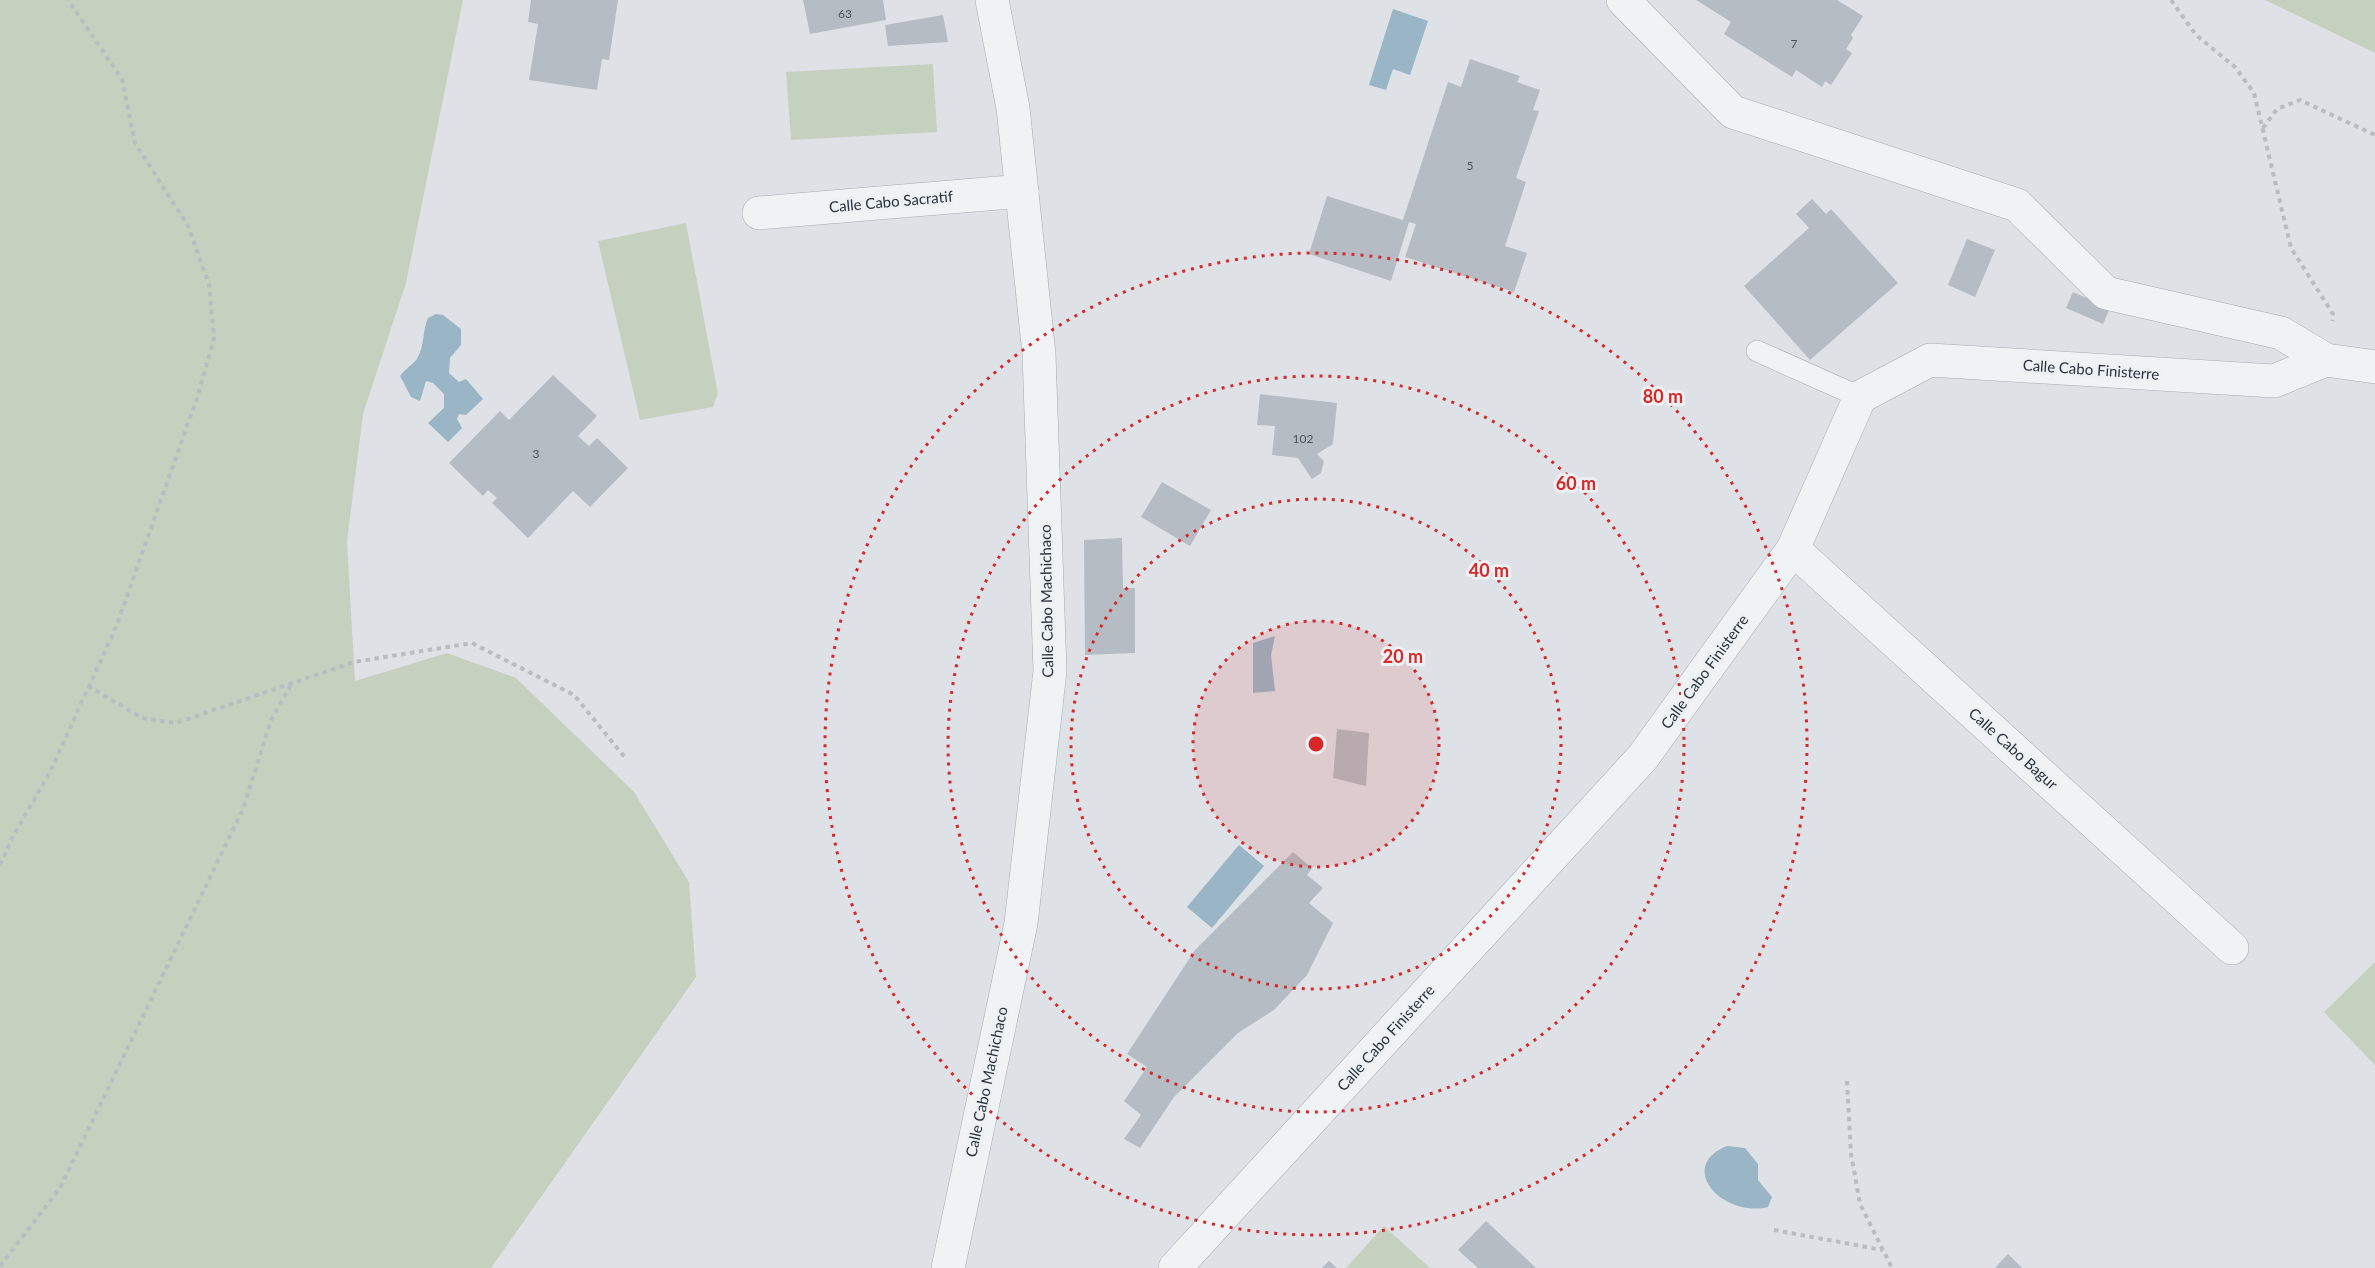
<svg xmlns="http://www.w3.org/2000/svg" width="2375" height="1268" viewBox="0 0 2375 1268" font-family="Lato,sans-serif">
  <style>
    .green { fill: #c6d0bf }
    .water { fill: #9ab5c5 }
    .building { fill: #b5bcc3 }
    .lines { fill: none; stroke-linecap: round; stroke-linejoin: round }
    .lane-casing { stroke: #a4aab1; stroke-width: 22 }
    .street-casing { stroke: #a4aab1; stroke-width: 34 }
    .path { stroke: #b8bdc1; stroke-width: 4; stroke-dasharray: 4.5 4.5; stroke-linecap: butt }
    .lane { stroke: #f0f3f5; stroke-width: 21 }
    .street { stroke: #f0f3f5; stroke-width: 33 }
    .ring { fill: none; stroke: #d62828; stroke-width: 3; stroke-dasharray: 3 6 }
    .labels { text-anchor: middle; stroke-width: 6; stroke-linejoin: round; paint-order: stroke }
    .number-label { font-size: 12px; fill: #4b545e }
    .street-label { font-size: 15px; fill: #28323d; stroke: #edf1f4 }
    .centre { fill: #d62828; stroke: #edf1f4; stroke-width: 3 }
    .ring-label { font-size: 18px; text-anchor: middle; font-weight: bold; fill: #d62828; stroke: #edf1f4; stroke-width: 6; stroke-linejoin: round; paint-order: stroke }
  </style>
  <rect width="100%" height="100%" fill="#dee2e7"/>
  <!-- green -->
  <g class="green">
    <path d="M 0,0 L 463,0 L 406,283 L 363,414 L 347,541 L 355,681 L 447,653 L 516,678 L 634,792 L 689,882 L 696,977 L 491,1268 L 0,1268 Z"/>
    <path d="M 2265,0 L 2375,0 L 2375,53 Z"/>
    <path d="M 933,64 L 937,132 L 791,140 L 786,72 Z"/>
    <path d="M 686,223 L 718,394 L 713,407 L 640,420 L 598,241 Z"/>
    <path d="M 2375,962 L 2375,1065 L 2324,1012 Z"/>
    <path d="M 1384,1226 L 1430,1268 L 1346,1268 Z"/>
  </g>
  <!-- water -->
  <g class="water">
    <path d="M 1393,9 L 1428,21 L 1410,75 L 1393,69 L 1386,90 L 1369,85 Z"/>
    <path d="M 436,314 L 443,315 L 461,329 L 461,345 L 450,358 L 449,373 L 459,382 L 466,379 L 483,399 L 466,415 L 459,414 L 457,419 L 462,428 L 448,442 L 428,423 L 444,408 L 444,394 L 433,383 L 426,381 L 420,401 L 411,397 L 400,376 C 405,369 412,365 417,359 C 425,345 422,332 428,318 Z"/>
    <path d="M 1275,636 L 1271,655 L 1275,691 L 1253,693 L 1253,643 Z"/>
    <path d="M 1239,845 L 1264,866 L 1212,928 L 1187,907 Z"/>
    <path d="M 1727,1146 L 1745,1148 L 1758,1164 L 1758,1180 L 1772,1197 L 1768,1207 C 1722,1218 1676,1166 1727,1146 Z"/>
  </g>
  <!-- building -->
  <g class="building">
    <path d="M 531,0 L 618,0 L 609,60 L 602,59 L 597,90 L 529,80 L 538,24 L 528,22 Z"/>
    <path d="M 803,0 L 883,0 L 886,20 L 810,34 Z"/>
    <path d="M 1696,0 L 1837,0 L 1863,16 L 1851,35 L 1853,38 L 1846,49 L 1852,53 L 1831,85 L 1825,81 L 1822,87 L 1796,70 L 1792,77 L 1724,34 L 1731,22 Z"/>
    <path d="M 943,15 L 948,42 L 888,46 L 885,25 Z"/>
    <path d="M 1470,59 L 1520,76 L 1517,82 L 1540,90 L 1533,110 L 1539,111 L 1516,178 L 1526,182 L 1505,246 L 1527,253 L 1514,292 L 1405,257 L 1416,224 L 1409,222 L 1391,281 L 1309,254 L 1327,196 L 1403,220 L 1448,82 L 1461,87 Z"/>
    <path d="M 1812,199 L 1826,214 L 1831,209 L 1898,283 L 1810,360 L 1744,286 L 1809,228 L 1796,214 Z"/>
    <path d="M 1967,239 L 1995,250 L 1975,297 L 1948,285 Z"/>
    <path d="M 2073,292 L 2110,308 L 2103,324 L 2066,308 Z"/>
    <path d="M 553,375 L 597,416 L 578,436 L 589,446 L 597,438 L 628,468 L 590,507 L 573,491 L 528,538 L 492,503 L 497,498 L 488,490 L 483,496 L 449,463 L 500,411 L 509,420 Z"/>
    <path d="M 1260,394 L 1337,403 L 1333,444 L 1317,454 L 1324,461 L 1321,473 L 1312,479 L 1298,458 L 1272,455 L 1275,426 L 1257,425 Z"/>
    <path d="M 1162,482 L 1211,510 L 1190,546 L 1141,517 Z"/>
    <path d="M 1122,538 L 1123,588 L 1135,588 L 1135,653 L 1085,655 L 1084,540 Z"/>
    <path d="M 1337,729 L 1369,733 L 1366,786 L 1333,778 Z"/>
    <path d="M 1293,852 L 1312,868 L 1307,875 L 1323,888 L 1309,903 L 1333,923 L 1307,975 L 1274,1010 L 1238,1033 L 1174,1097 L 1140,1148 L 1124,1139 L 1141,1115 L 1124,1101 L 1147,1067 L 1127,1054 L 1195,950 Z"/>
    <path d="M 1486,1221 L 1536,1268 L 1478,1268 L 1458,1250 Z"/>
    <path d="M 2008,1254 L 2022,1268 L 1995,1268 Z"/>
    <path d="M 1329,1261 L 1337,1268 L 1322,1268 Z"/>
  </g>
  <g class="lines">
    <!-- lane casing -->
    <g class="lane-casing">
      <path id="lane" d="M 1757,351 L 1860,397"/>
    </g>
    <!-- street casing -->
    <g class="street-casing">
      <g id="street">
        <path d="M 1623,0 L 1733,112 L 2017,205 L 2106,293 L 2281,333 L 2326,360 L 2375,367"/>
        <path d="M 759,213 L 1022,191"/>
        <path d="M 1793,549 L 2232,948"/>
        <path d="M 948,1268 L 1021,923 L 1050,671 L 1039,354 L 1013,108 L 992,0"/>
        <path d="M 1175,1268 L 1643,757 L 1793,549 L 1860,397 L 1930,360 L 2274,381 L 2326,360"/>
      </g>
    </g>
    <!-- path -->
    <g class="path">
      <path d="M 2171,0 L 2196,35 L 2235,67 L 2254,93 L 2291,248 L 2333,314 L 2332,321"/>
      <path d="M 2263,128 L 2277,109 L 2300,100 L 2375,135"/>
      <path d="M 88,686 L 142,718 L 176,723 L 354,662 L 472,643 L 574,695 L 627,760"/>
      <path d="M 0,865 L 13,836 L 50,772 L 116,627 L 197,398 L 214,339 L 209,284 L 188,226 L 135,143 L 122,79 L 68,0"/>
      <path d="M 1847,1081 L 1851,1154 L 1860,1204 L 1892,1268"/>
      <path d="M 1774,1230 L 1883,1250"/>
      <path d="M 0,1266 L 60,1188 L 243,809 L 271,720 L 292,683"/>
    </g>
    <!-- lane -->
    <use href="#lane" class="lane"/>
    <!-- street -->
    <use href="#street" class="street"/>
  </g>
  <!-- distance rings -->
  <circle cx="1316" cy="744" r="123" fill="#d62828" fill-opacity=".12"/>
  <g class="ring">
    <circle cx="1316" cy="744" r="123"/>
    <circle cx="1316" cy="744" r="245"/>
    <circle cx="1316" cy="744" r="368"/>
    <circle cx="1316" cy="744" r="491"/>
  </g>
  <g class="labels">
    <!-- number labels -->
    <g class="number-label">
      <text x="845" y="18">63</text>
      <text x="1794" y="48">7</text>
      <text x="1470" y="170">5</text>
      <text x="1303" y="443">102</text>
      <text x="536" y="458">3</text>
    </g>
    <!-- street labels -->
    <g class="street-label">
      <text transform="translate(891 202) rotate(-5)" y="5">Calle Cabo Sacratif</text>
      <text transform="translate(2091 370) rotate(4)" y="5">Calle Cabo Finisterre</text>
      <text transform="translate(1047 601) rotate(-91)" y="5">Calle Cabo Machichaco</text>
      <text transform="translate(1705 672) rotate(-54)" y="5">Calle Cabo Finisterre</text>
      <text transform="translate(2013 749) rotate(42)" y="5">Calle Cabo Bagur</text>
      <text transform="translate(1386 1038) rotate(-48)" y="5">Calle Cabo Finisterre</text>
      <text transform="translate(987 1082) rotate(-78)" y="5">Calle Cabo Machichaco</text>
    </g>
  </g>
  <circle cx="1316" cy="744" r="9" class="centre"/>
  <g class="ring-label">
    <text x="1663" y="403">80 m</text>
    <text x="1576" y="490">60 m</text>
    <text x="1489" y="577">40 m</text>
    <text x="1403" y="663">20 m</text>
  </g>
</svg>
